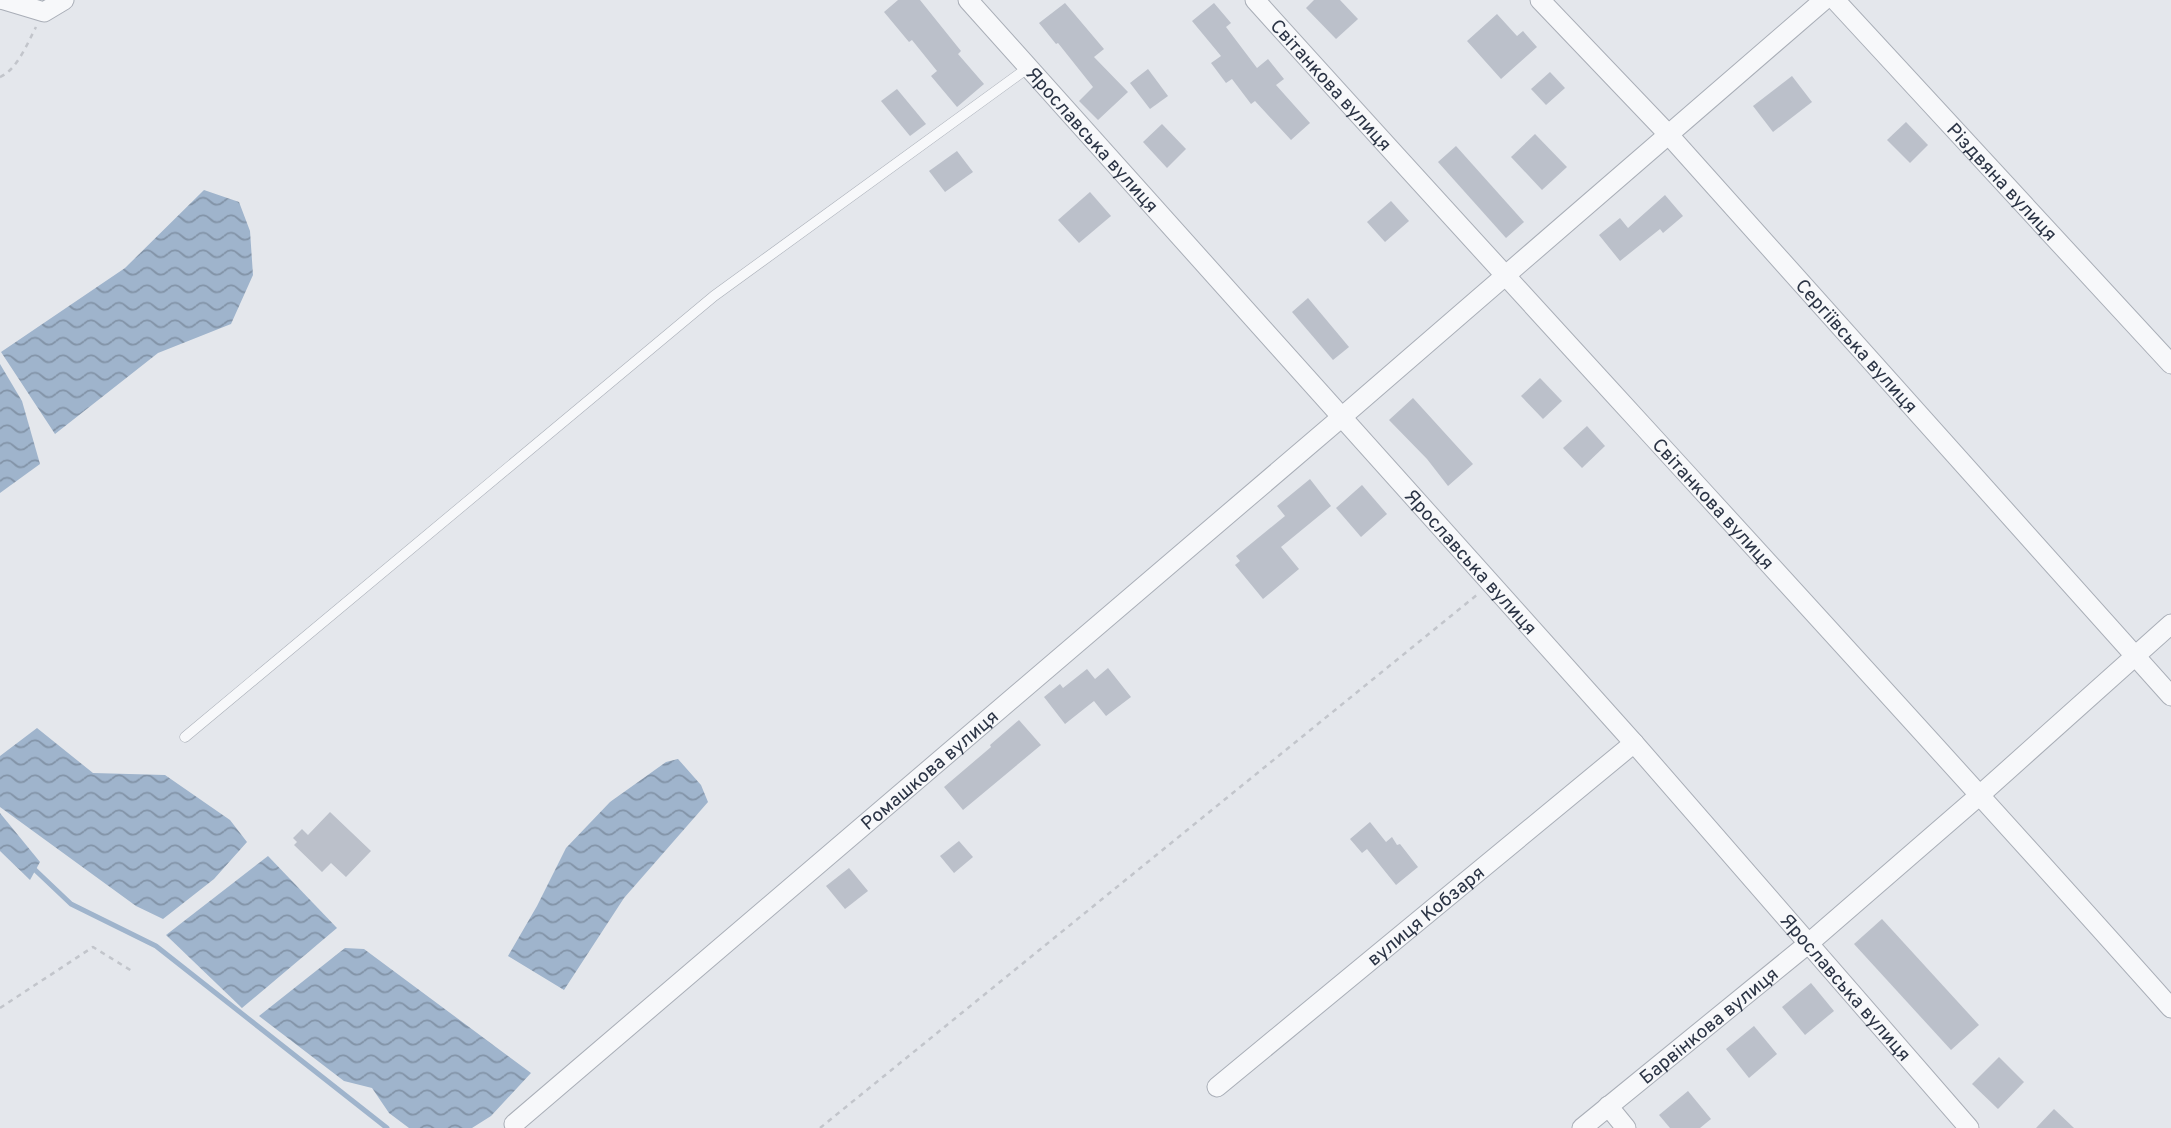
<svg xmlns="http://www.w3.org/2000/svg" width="2171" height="1128" viewBox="0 0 2171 1128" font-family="Overpass,sans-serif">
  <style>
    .water { fill: url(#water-waves) }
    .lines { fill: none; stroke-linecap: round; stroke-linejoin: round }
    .stream { stroke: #9fb4cc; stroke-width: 5 }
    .building { fill: #bbc0ca }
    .service-casing { stroke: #a9aeb7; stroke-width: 11 }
    .minor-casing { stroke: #a9aeb7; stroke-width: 21 }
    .path { stroke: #c2c5cb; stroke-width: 2.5; stroke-dasharray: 5 5; stroke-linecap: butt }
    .service { stroke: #f7f8fa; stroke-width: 10 }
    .minor { stroke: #f7f8fa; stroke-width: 19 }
    .labels { text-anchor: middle; stroke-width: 6; stroke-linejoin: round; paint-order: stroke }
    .street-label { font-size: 19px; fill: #2b3445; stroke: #f4f6f9 }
  </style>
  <defs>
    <pattern id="water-waves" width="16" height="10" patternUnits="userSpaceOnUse" patternTransform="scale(1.75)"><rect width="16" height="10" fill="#9fb4cc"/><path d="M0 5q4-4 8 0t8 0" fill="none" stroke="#8293a7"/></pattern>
  </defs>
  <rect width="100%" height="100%" fill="#e4e7ec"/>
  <!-- water -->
  <g class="water">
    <path d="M 204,190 L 239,202 L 250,231 L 253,275 L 231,324 L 158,353 L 55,434 L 1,352 L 125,268 Z"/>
    <path d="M 0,364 L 22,401 L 40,464 L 0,493 Z"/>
    <path d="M 37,728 L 93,773 L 165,775 L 230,820 L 247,842 L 214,879 L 163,919 L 136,906 L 0,807 L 0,756 Z"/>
    <path d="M 678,759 L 701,785 L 708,802 L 624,898 L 564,990 L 508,956 L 537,906 L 566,848 L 610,802 L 666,762 Z"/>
    <path d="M 0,813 L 40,862 L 30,880 L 0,851 Z"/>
    <path d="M 268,856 L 337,928 L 242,1008 L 166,935 Z"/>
    <path d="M 345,948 L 364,949 L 531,1073 L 491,1116 L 472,1128 L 409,1128 L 389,1113 L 372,1088 L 344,1081 L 259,1016 Z"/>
  </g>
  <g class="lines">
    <!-- stream -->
    <path class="stream" d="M 32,867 L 71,904 L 156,946 L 387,1128"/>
  </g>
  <!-- building -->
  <g class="building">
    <path d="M 898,0 L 920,0 L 961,51 L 958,54 L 984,84 L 957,107 L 931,76 L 937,71 L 912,40 L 909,42 L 884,12 Z"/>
    <path d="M 1314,0 L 1340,0 L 1358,19 L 1336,39 L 1306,8 Z"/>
    <path d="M 1065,3 L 1104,49 L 1094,57 L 1128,92 L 1098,120 L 1079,101 L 1093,87 L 1058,43 L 1056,44 L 1039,23 Z"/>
    <path d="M 1214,3 L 1231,23 L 1226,27 L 1257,68 L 1268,59 L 1284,79 L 1276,85 L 1310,123 L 1291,140 L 1255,101 L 1251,104 L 1232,79 L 1226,83 L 1211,63 L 1221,56 L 1192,21 Z"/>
    <path d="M 1497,14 L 1517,36 L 1523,31 L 1537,47 L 1501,79 L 1467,41 Z"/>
    <path d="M 1148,69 L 1168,96 L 1150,109 L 1130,83 Z"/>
    <path d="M 1550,72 L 1565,88 L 1546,105 L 1531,89 Z"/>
    <path d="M 1792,76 L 1812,102 L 1773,132 L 1753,106 Z"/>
    <path d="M 897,89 L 926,124 L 910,136 L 881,101 Z"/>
    <path d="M 1906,122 L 1928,145 L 1910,163 L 1887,140 Z"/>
    <path d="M 1162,124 L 1186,149 L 1167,168 L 1143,142 Z"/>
    <path d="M 1535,134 L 1567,167 L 1542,190 L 1511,157 Z"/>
    <path d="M 1456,146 L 1524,222 L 1506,238 L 1438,162 Z"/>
    <path d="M 957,151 L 973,172 L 945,192 L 929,171 Z"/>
    <path d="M 1090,192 L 1111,216 L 1079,243 L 1058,220 Z"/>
    <path d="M 1665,195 L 1683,216 L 1663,233 L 1660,229 L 1620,261 L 1599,235 L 1620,218 L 1628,228 Z"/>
    <path d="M 1391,201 L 1409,221 L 1385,242 L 1367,222 Z"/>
    <path d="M 1308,298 L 1349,347 L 1333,360 L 1292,312 Z"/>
    <path d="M 1540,378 L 1562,401 L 1543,419 L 1521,396 Z"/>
    <path d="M 1413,398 L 1473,464 L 1448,486 L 1427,459 L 1389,420 Z"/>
    <path d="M 1587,426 L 1605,446 L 1582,468 L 1563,448 Z"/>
    <path d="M 1310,479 L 1331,506 L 1281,547 L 1299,569 L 1263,599 L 1235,565 L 1240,561 L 1236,556 L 1285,516 L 1277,506 Z"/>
    <path d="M 1362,485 L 1387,514 L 1361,537 L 1336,508 Z"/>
    <path d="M 1108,668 L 1131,697 L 1106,716 L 1094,701 L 1065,724 L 1044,697 L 1060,684 L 1063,688 L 1087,669 L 1095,679 Z"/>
    <path d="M 1019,720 L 1041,745 L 963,810 L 944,787 L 991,747 L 990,745 Z"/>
    <path d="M 330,812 L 371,851 L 346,877 L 331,863 L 322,872 L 294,845 L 297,842 L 293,838 L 302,829 L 308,835 Z"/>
    <path d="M 1370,822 L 1386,842 L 1392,837 L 1397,845 L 1400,844 L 1418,867 L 1396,885 L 1367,849 L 1362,853 L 1350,839 Z"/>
    <path d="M 959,841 L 973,857 L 954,873 L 940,856 Z"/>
    <path d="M 849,868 L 868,891 L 845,909 L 826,886 Z"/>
    <path d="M 1882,919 L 1979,1025 L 1951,1050 L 1854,944 Z"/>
    <path d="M 1811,983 L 1834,1011 L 1805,1035 L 1782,1007 Z"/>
    <path d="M 1754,1026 L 1777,1054 L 1749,1078 L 1726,1049 Z"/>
    <path d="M 1999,1057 L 2024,1082 L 1998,1109 L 1972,1084 Z"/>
    <path d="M 1688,1091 L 1711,1119 L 1700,1128 L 1670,1128 L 1659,1115 Z"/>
    <path d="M 2054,1109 L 2074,1128 L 2036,1128 Z"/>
  </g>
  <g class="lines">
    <!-- service casing -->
    <g class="service-casing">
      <path id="service" d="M 185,737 L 714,296 L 1029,67"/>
    </g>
    <!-- minor casing -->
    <g class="minor-casing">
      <g id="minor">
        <path d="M 4,0 L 44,12 L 64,0"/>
        <path id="s1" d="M 968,0 L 1634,743 L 1969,1128"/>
        <path id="s2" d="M 1255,0 C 1559,337 1869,669 2171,1008"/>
        <path id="s3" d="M 1540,0 L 1668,134 L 2171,696"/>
        <path id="s4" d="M 1835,0 L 2171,364"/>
        <path id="s5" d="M 1217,1087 L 1634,743"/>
        <path d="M 1608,1106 L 1626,1128"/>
        <path id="s6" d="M 514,1124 L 1343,416 L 1824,0"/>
        <path id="s7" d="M 1582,1128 L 1809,943 L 1981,794 L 2171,624"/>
      </g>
    </g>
    <!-- path -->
    <g class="path">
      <path d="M 0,77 C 17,70 28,42 36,27"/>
      <path d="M 0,1008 L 93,947 L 132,971"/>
      <path d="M 820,1128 L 1478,594"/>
    </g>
    <!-- service -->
    <use href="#service" class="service"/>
    <!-- minor -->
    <use href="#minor" class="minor"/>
  </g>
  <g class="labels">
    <!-- street labels -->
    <g class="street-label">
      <text dy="7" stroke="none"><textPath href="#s2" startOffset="114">Світанкова вулиця</textPath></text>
      <text dy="7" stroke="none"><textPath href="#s1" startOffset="187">Ярославська вулиця</textPath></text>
      <text dy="7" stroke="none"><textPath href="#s4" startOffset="247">Різдвяна вулиця</textPath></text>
      <text dy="7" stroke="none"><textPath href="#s3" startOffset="469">Сергіївська вулиця</textPath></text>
      <text dy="7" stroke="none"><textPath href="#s2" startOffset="681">Світанкова вулиця</textPath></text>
      <text dy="7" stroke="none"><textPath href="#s1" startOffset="754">Ярославська вулиця</textPath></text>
      <text dy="7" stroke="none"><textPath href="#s6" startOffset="546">Ромашкова вулиця</textPath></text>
      <text dy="7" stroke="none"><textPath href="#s5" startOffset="270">вулиця Кобзаря</textPath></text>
      <text dy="7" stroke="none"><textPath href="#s1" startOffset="1321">Ярославська вулиця</textPath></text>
      <text dy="7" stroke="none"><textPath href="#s7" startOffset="163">Барвінкова вулиця</textPath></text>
    </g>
  </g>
</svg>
